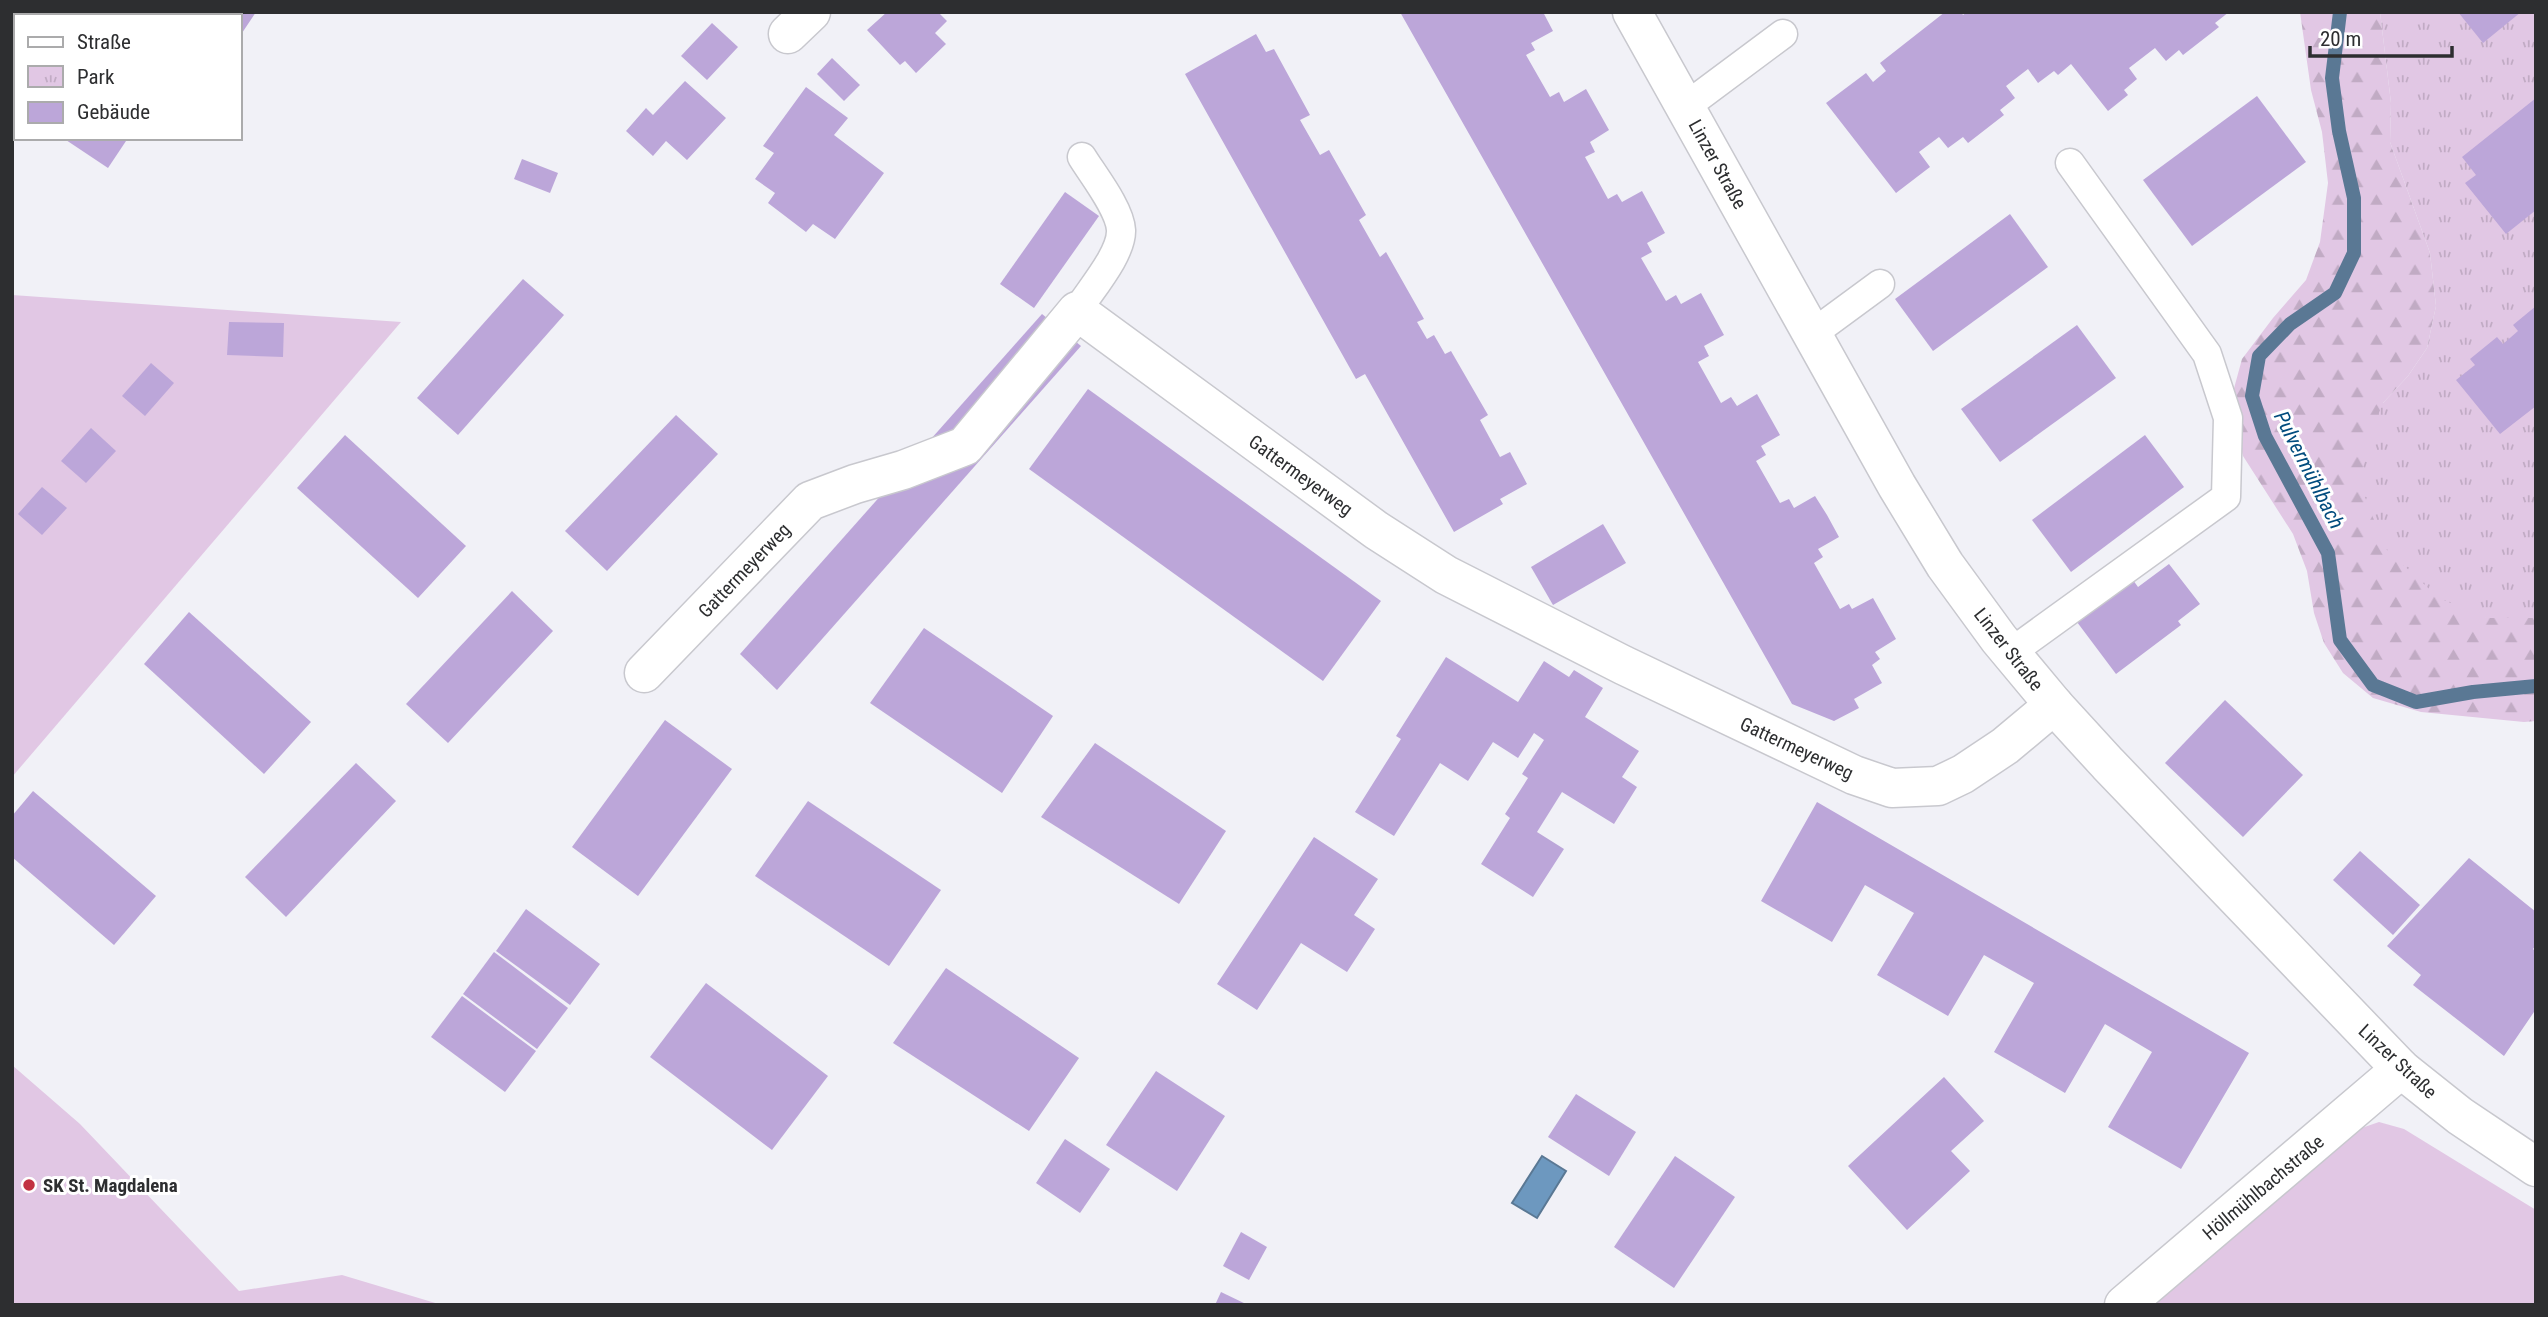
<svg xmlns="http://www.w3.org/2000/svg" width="2548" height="1317" viewBox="0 0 2548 1317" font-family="'Roboto Condensed',sans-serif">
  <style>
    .green { fill: #e1c7e4 }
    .forest { fill: url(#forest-firs) }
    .park { fill: url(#park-tufts) }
    .water { fill: #6d98bf; stroke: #5a7894; stroke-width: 2 }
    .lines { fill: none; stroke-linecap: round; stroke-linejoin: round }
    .stream { stroke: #5a7894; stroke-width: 14 }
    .building { fill: #bca6d9 }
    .lane-casing { stroke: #c8c8ce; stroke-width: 31 }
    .street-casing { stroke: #c8c8ce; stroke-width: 41 }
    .lane { stroke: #fff; stroke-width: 28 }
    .street { stroke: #fff; stroke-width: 38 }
    .poi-dot { fill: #c23142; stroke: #fff; stroke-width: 2.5 }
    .labels { text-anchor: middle; stroke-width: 6; stroke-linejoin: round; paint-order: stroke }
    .street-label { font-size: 19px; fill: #2d2e30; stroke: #fff }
    .poi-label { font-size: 19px; font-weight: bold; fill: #2d2e30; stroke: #fff; text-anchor: start }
    .water-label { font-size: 21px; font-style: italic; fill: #024c7e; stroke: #fff }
  </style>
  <defs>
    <pattern id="forest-firs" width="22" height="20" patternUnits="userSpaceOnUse" patternTransform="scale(1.75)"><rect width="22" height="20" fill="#e1c7e4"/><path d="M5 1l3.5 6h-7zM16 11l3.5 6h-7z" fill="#c1abc4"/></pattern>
    <pattern id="park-tufts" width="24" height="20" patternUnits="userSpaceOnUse" patternTransform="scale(1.75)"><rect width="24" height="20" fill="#e1c7e4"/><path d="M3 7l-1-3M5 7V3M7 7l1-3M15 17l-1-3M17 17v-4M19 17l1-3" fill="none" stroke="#c1abc4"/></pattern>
  </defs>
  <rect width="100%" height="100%" fill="#f1f1f7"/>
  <!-- green -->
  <g class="green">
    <path d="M 12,295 L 401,322 L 12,777 Z"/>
    <path d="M 12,1065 L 80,1124 L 239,1291 L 342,1275 L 442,1305 L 12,1305 Z"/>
    <path d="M 2379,1122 L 2404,1129 L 2536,1210 L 2536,1305 L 2147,1305 L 2350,1132 Z"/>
  </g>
  <!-- forest -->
  <path class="forest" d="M 2300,12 L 2380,12 L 2391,103 L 2390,142 L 2430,253 L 2436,306 L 2427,348 L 2408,376 L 2383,403 L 2486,618 L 2536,618 L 2536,721 L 2524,722 L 2421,712 L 2373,698 L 2343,673 L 2324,643 L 2314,613 L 2307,571 L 2293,534 L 2243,456 L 2230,403 L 2242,359 L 2273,318 L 2306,280 L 2320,242 L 2328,183 L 2322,132 L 2311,90 Z"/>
  <!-- park -->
  <path class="park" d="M 2380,12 L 2536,12 L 2536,618 L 2486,618 L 2439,598 L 2385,548 L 2361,487 L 2365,446 L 2383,403 L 2408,376 L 2427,348 L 2436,306 L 2430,253 L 2390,142 L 2391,103 Z"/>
  <!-- water -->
  <path class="water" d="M 1542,1156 L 1566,1171 L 1537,1218 L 1512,1203 Z"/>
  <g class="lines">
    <!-- stream -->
    <path class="stream" d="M 2340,12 L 2332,78 L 2339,131 L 2354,198 L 2354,253 L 2335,293 L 2290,324 L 2259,356 L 2252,396 L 2265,436 L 2328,553 L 2340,640 L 2373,685 L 2416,702 L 2473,692 L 2536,686"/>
  </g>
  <!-- building -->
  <g class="building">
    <path d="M 21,12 L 103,12 L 101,16 L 18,16 Z"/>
    <path d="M 191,12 L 256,12 L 240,36 L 240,16 L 196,16 Z"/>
    <path d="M 887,12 L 938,12 L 947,21 L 935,33 L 946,44 L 916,73 L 905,61 L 900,65 L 867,30 Z"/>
    <path d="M 1400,12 L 1543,12 L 1553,31 L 1531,43 L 1535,50 L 1526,55 L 1550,97 L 1559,92 L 1564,102 L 1586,89 L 1609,130 L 1590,142 L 1595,152 L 1585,157 L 1608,199 L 1617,194 L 1622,202 L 1642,191 L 1665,233 L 1647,243 L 1652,252 L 1641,258 L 1666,301 L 1676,295 L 1681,304 L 1701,293 L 1724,335 L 1704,346 L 1709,356 L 1698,362 L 1721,403 L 1731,397 L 1737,406 L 1757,394 L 1780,435 L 1761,446 L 1766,455 L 1756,461 L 1780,503 L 1789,499 L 1794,508 L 1815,496 L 1827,515 L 1839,537 L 1818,549 L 1823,557 L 1814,563 L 1840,609 L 1849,604 L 1852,609 L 1873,598 L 1896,639 L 1875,652 L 1880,659 L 1872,665 L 1882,683 L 1854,699 L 1859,708 L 1834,721 L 1792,704 Z"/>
    <path d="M 1945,12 L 1961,12 L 1963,15 L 1967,12 L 2229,12 L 2215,23 L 2219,27 L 2183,55 L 2179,50 L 2166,61 L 2155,48 L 2129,68 L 2137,79 L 2124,90 L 2128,95 L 2108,111 L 2071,64 L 2058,75 L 2054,71 L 2038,83 L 2028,69 L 2006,86 L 2015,98 L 2000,110 L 2004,115 L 1968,143 L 1963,137 L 1948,148 L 1939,137 L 1919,152 L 1930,167 L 1896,193 L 1826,103 L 1866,73 L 1873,82 L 1886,71 L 1880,63 Z"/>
    <path d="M 2458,12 L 2521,12 L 2483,43 Z"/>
    <path d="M 12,15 L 16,18 L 16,107 L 12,104 Z"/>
    <path d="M 712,23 L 738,47 L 707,80 L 681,56 Z"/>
    <path d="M 1256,34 L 1266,52 L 1274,49 L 1310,115 L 1300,120 L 1320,155 L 1329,150 L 1366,215 L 1359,220 L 1380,257 L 1386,252 L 1424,319 L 1417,322 L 1427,339 L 1434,335 L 1445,354 L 1451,351 L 1488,415 L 1480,420 L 1500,457 L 1510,452 L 1527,484 L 1500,499 L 1503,504 L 1454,532 L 1365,374 L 1356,379 L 1185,74 Z"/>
    <path d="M 832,58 L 860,85 L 844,101 L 817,74 Z"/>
    <path d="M 685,81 L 726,118 L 687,160 L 666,141 L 653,156 L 626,131 L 646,108 L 653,115 Z"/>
    <path d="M 806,87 L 848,118 L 834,135 L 884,173 L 835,239 L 813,224 L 806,232 L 768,203 L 775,193 L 755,179 L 774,153 L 763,146 Z"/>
    <path d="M 2257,96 L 2306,162 L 2192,246 L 2143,180 Z"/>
    <path d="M 2536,98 L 2536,210 L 2506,234 L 2465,183 L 2476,175 L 2462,157 Z"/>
    <path d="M 63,138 L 128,138 L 108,168 Z"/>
    <path d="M 522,159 L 558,173 L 550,193 L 514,179 Z"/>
    <path d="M 1065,192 L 1099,216 L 1034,308 L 1000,284 Z"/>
    <path d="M 2010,214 L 2048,267 L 1933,351 L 1895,299 Z"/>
    <path d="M 523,279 L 564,315 L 458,435 L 417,398 Z"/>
    <path d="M 2536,306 L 2536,406 L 2500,434 L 2456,380 L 2475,365 L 2470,359 L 2497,337 L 2503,344 L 2518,331 L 2513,325 Z"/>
    <path d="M 1042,314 L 1081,346 L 777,690 L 740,654 Z"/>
    <path d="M 229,322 L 284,323 L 283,357 L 227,355 Z"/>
    <path d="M 2077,325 L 2116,378 L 2000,462 L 1961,409 Z"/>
    <path d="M 151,363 L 174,383 L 145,416 L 122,396 Z"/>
    <path d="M 1088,389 L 1381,601 L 1323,681 L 1029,469 Z"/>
    <path d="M 676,415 L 718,454 L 607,571 L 565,531 Z"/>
    <path d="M 91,428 L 116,451 L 86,483 L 61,461 Z"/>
    <path d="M 345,435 L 466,546 L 418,598 L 297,488 Z"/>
    <path d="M 2145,435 L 2184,487 L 2071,572 L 2032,520 Z"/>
    <path d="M 42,487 L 67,508 L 42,535 L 18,514 Z"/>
    <path d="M 1603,524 L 1626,563 L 1553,605 L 1531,567 Z"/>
    <path d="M 2169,564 L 2200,604 L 2178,621 L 2181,625 L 2116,674 L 2077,622 L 2133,580 L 2138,587 Z"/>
    <path d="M 512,591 L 553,631 L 448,743 L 406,704 Z"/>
    <path d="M 189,612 L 311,722 L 264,774 L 144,664 Z"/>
    <path d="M 924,628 L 1053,716 L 1002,793 L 870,703 Z"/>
    <path d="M 1446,657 L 1518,702 L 1544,661 L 1569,677 L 1574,670 L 1603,688 L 1585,717 L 1639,751 L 1622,777 L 1637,787 L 1614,824 L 1562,792 L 1537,832 L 1564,849 L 1533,897 L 1481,864 L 1510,818 L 1505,814 L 1528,778 L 1522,774 L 1544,740 L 1534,733 L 1518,758 L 1493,742 L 1468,781 L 1440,763 L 1394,836 L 1355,812 L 1401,739 L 1396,736 Z"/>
    <path d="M 2225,700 L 2303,775 L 2243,837 L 2165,763 Z"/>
    <path d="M 665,720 L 732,769 L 638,896 L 572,847 Z"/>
    <path d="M 1095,743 L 1226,831 L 1179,904 L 1041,817 Z"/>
    <path d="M 356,763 L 396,801 L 286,917 L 245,877 Z"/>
    <path d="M 33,791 L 156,896 L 114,945 L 12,857 L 12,816 Z"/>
    <path d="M 808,801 L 941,890 L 889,966 L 755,876 Z"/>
    <path d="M 1817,802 L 2249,1053 L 2181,1169 L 2108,1127 L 2152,1052 L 2105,1024 L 2065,1093 L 1994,1052 L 2034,983 L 1984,955 L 1948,1016 L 1877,975 L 1914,913 L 1865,885 L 1832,942 L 1761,901 Z"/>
    <path d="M 1314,837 L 1378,879 L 1354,915 L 1375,929 L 1347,972 L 1301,943 L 1257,1010 L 1217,984 Z"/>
    <path d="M 2360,851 L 2420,905 L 2393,935 L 2333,880 Z"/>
    <path d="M 2469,858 L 2536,912 L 2536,945 L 2533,949 L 2536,952 L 2536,1009 L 2504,1056 L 2413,985 L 2421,975 L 2387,946 Z"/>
    <path d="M 526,909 L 600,964 L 570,1005 L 496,951 Z"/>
    <path d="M 494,952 L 568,1008 L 537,1049 L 463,994 Z"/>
    <path d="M 946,968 L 1079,1058 L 1029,1131 L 893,1043 Z"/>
    <path d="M 706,983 L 828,1076 L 772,1150 L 650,1057 Z"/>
    <path d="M 462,996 L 536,1051 L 505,1092 L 431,1037 Z"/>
    <path d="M 1156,1071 L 1225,1116 L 1177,1191 L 1106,1145 Z"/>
    <path d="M 1944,1077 L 1984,1121 L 1951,1151 L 1970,1171 L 1907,1230 L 1848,1166 Z"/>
    <path d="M 1576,1094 L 1636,1132 L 1609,1176 L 1548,1137 Z"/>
    <path d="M 1065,1139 L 1110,1169 L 1080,1213 L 1036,1183 Z"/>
    <path d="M 1675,1156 L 1735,1197 L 1674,1288 L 1614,1247 Z"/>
    <path d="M 1241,1232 L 1267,1247 L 1249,1280 L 1223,1266 Z"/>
    <path d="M 1221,1292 L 1248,1305 L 1215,1305 Z"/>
  </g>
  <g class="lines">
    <!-- lane casing -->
    <g class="lane-casing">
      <g id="lane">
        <path d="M 1685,107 L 1783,34"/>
        <path d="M 1077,311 C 1090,290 1122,254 1121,230 C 1120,209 1093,175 1082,157"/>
        <path d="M 1812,334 L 1880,284"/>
        <path d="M 2010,653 L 2226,497 L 2228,418 L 2207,354 L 2070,163"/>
      </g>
    </g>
    <!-- street casing -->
    <g class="street-casing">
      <g id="street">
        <path d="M 1632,12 L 1897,486 L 1945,565 L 1999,639 L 2054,705 L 2108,764 L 2401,1069 L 2460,1116 L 2536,1167"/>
        <path d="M 788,34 L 811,12"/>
        <path d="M 644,673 L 810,501 L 855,484 L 903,470 L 965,446 L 1077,311 L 1376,530 L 1446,575 L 1623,665 L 1854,775 L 1892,788 L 1938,786 L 1963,774 L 2005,746 L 2054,705"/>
        <path d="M 2124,1305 L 2401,1069"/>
      </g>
    </g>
    <!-- lane -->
    <use href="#lane" class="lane"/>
    <!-- street -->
    <use href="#street" class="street"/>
  </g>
  <!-- markers -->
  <circle class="poi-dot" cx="29" cy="1185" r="7"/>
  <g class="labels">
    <!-- street labels -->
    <g class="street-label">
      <text transform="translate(1718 164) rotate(61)" y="7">Linzer Straße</text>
      <text transform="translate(1301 475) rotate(36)" y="7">Gattermeyerweg</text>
      <text transform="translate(744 570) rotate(-46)" y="7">Gattermeyerweg</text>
      <text transform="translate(2009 649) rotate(52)" y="7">Linzer Straße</text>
      <text transform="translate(1797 748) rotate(25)" y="7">Gattermeyerweg</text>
      <text transform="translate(2398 1061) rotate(43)" y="7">Linzer Straße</text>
      <text transform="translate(2263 1187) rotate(-40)" y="7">Höllmühlbachstraße</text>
    </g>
    <!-- poi labels -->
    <g class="poi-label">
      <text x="43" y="1192">SK St. Magdalena</text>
    </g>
    <!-- water labels -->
    <g class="water-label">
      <text transform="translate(2309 470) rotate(63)" y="7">Pulvermühlbach</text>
    </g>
  </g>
  <!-- border -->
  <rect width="2548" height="1317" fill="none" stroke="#2d2e30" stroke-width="28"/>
  <!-- legend -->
  <rect x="14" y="14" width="228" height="126" fill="#ffffff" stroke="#ababac" stroke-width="2"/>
  <rect x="28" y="37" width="35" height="10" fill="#ffffff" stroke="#ababac" stroke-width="2"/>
  <text x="77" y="49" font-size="21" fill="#2d2e30">Straße</text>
  <rect x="28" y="66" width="35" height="21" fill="url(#park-tufts)" stroke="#ababac" stroke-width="2"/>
  <text x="77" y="84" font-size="21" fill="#2d2e30">Park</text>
  <rect x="28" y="102" width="35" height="21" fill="#bca6d9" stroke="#ababac" stroke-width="2"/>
  <text x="77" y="119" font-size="21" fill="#2d2e30">Gebäude</text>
  <!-- scale -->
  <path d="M2310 46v10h142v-10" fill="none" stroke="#2d2e30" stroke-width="3.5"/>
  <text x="2320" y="46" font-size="21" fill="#2d2e30" stroke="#ffffff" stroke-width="5" paint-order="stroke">20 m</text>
</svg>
